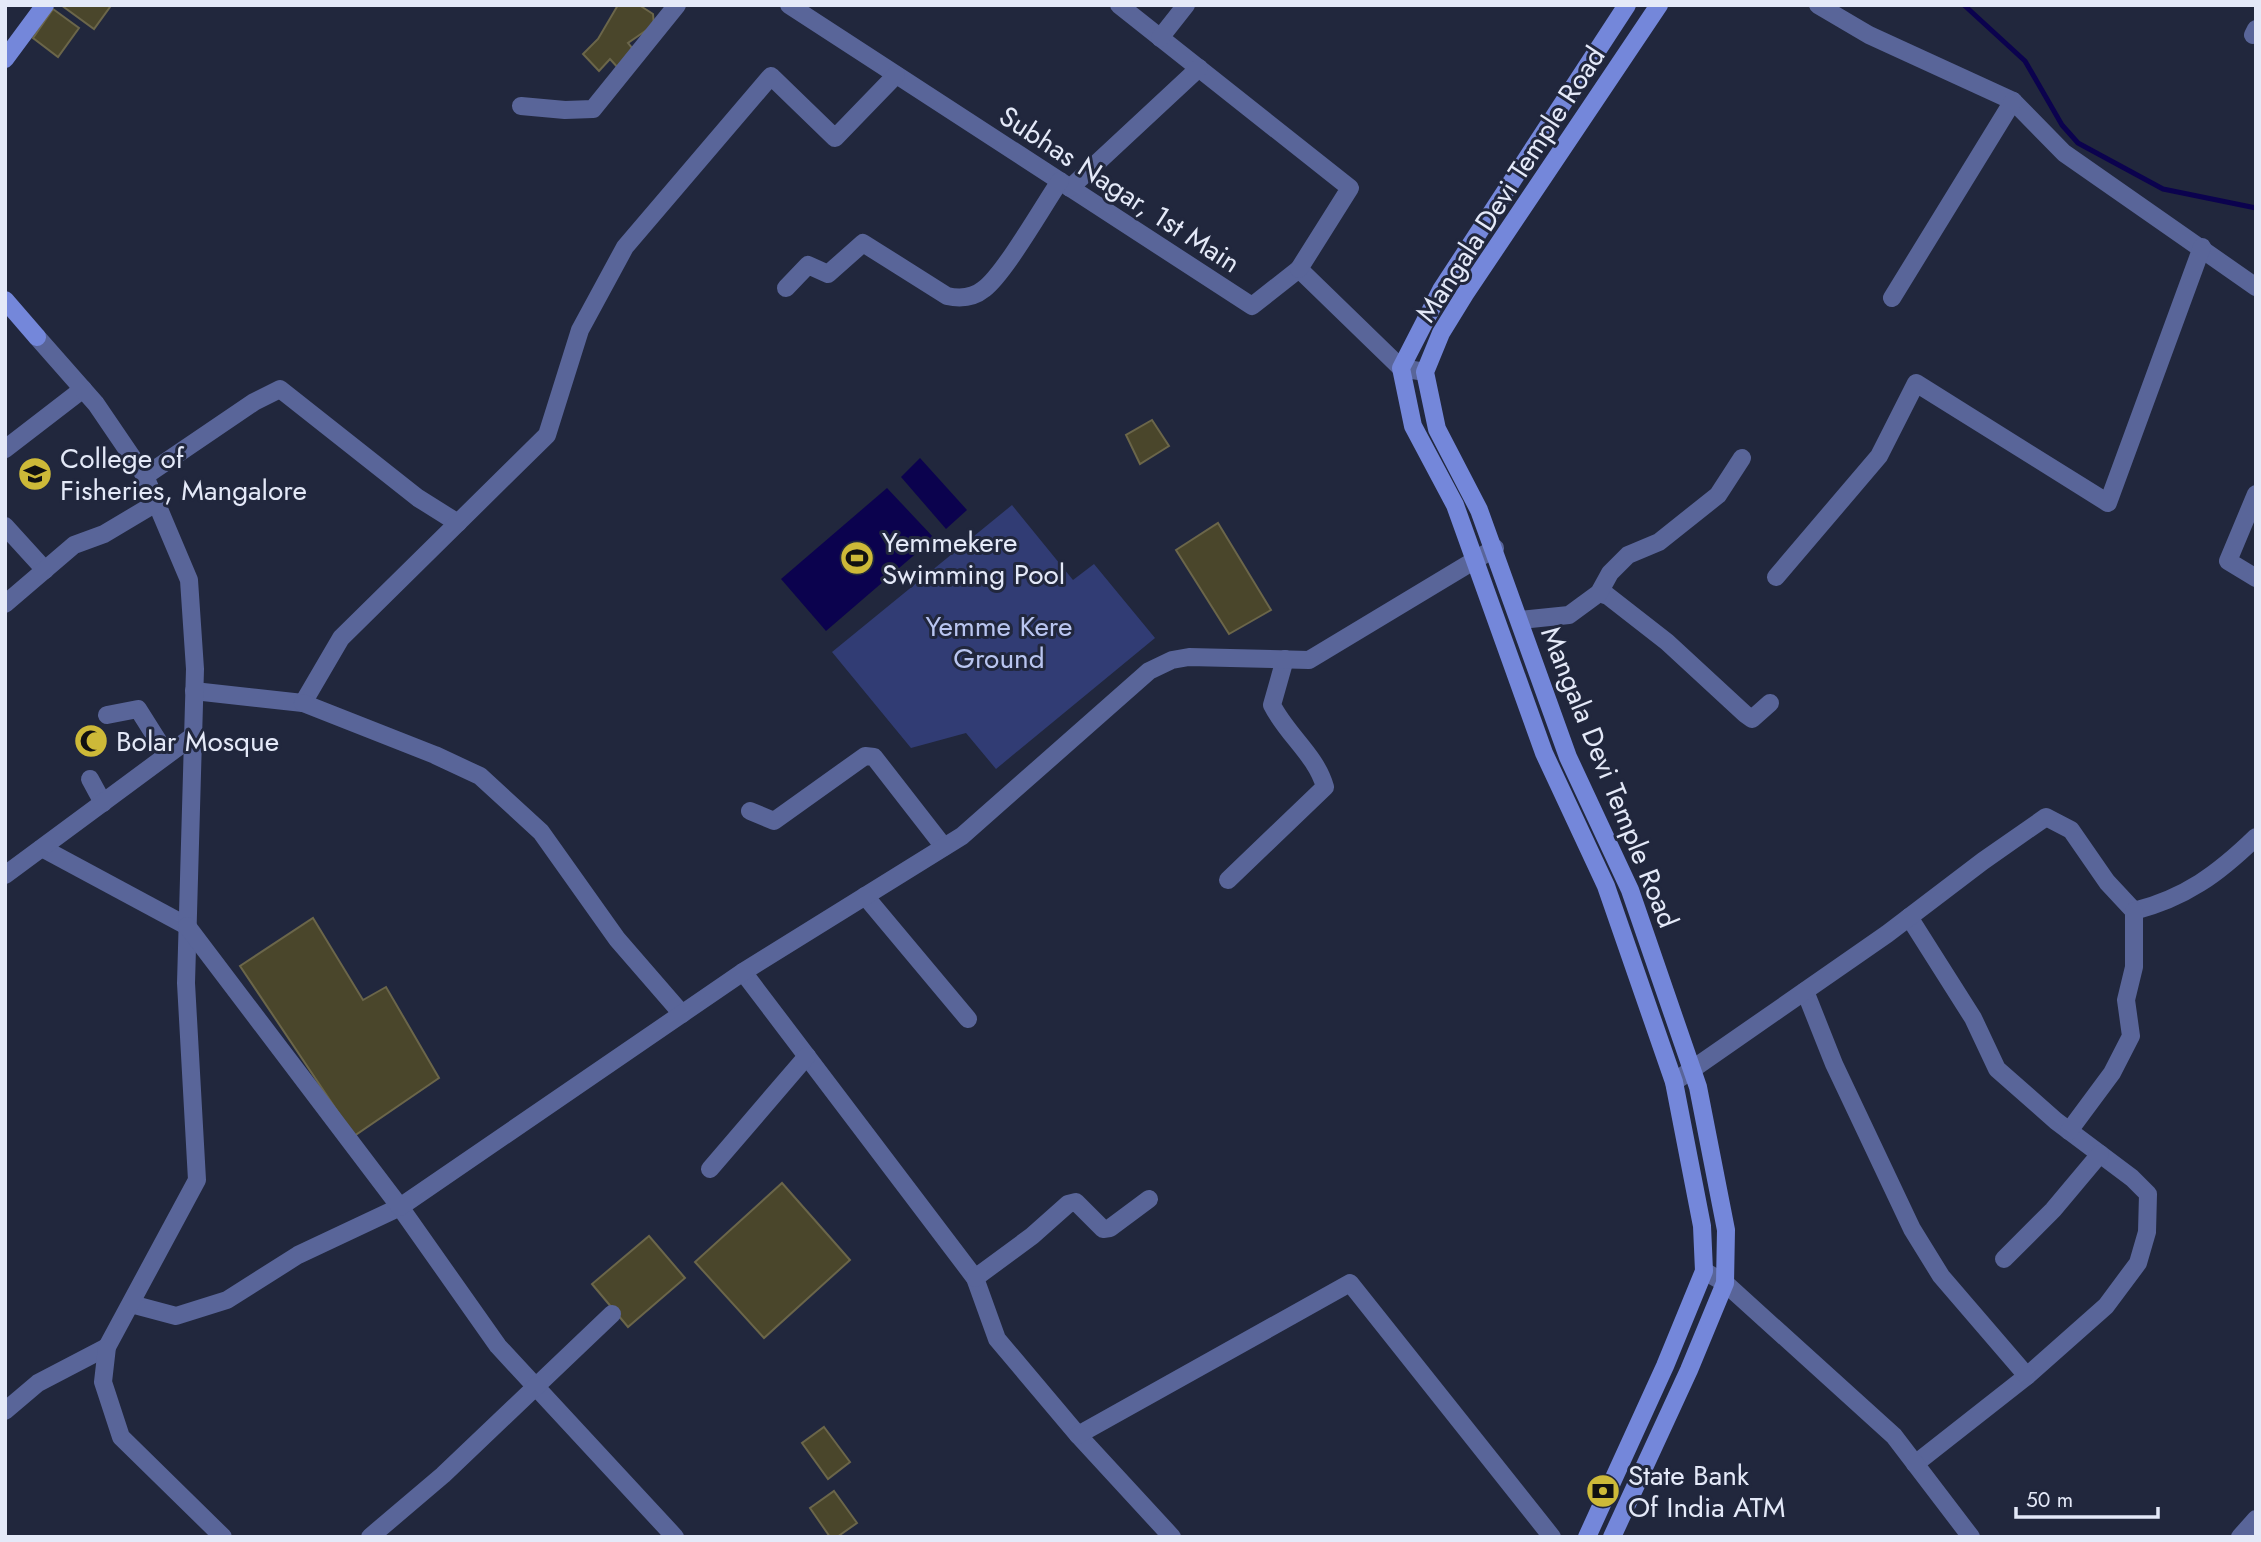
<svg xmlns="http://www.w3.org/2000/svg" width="2261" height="1542" viewBox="0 0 2261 1542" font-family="Jost,sans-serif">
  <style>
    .green { fill: #313c74 }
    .water { fill: #0b024e }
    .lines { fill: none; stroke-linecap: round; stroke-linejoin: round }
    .stream { stroke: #0b024e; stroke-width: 5 }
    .building { fill: #4a462b; stroke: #6b664a; stroke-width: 2 }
    .minor { stroke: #596599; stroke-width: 18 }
    .tertiary { stroke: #596599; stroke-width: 18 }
    .secondary { stroke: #7487da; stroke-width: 18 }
    .labels { text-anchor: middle; stroke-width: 6; stroke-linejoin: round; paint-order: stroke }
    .street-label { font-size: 28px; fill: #e4e9f8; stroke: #21273d }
    .poi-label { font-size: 28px; fill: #e4e9f8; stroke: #21273d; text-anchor: start }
    .park-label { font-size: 28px; fill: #b9c5f0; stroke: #21273d }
  </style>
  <rect width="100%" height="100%" fill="#21273d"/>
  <!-- green -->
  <path class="green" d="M 1012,505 L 1073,580 L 1094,564 L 1155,638 L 996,769 L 966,733 L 911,748 L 832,652 Z"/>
  <!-- water -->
  <g class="water">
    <path d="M 920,458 L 967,510 L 946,529 L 901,477 Z"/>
    <path d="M 887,488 L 934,538 L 826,631 L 781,579 Z"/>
  </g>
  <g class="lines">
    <!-- stream -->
    <path class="stream" d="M 1964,5 L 2025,61 L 2062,125 L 2078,143 L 2163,189 L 2256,208"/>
  </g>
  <!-- building -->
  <g class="building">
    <path d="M 61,5 L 107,5 L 110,7 L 94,29 Z"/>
    <path d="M 618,5 L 639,5 L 653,14 L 654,25 L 628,43 L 633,49 L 620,70 L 610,59 L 599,71 L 583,54 L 598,39 Z"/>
    <path d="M 53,9 L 79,28 L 58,57 L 33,38 Z"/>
    <path d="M 1152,420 L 1169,446 L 1140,464 L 1126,435 Z"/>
    <path d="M 1218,523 L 1271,610 L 1229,634 L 1176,550 Z"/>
    <path d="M 313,918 L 363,1000 L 386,987 L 439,1078 L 354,1136 L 240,966 Z"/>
    <path d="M 782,1183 L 850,1260 L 764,1338 L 695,1262 Z"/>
    <path d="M 649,1236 L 685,1278 L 628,1327 L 592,1284 Z"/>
    <path d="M 824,1427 L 850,1462 L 828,1479 L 802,1443 Z"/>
    <path d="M 834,1491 L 857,1523 L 837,1537 L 830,1537 L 810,1508 Z"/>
  </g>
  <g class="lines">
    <!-- minor -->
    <g class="minor">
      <path d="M 789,5 L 1252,306 L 1299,269 L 1401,368 L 1425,372"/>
      <path d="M 1119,5 L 1350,188 L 1299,269"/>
      <path d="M 1818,5 L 1869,35 L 2013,101 L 2064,153 L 2256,287"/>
      <path d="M 2253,35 L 2256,29"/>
      <path d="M 1160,38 L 1186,5"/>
      <path d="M 521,106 L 565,110 L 593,109 L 677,5"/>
      <path d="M 1070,188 L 1199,68"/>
      <path d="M 786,288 L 808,265 L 828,274 L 863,243 L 947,296 C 961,299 973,298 984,289 C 1005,273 1043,206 1060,181"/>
      <path d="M 1892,298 L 2013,101"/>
      <path d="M 5,449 L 83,389"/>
      <path d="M 145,476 L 254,402 L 280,389 L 418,498 L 458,523"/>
      <path d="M 2256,494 L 2228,561 L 2256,578"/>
      <path d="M 5,526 L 45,570"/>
      <path d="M 1776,577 L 1879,456 L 1916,383 L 2108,503 L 2202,247"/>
      <path d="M 1599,593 L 1608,596 L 1667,642 L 1745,714 L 1752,719 L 1770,703"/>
      <path d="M 5,604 L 74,545 L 104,534 L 156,503"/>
      <path d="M 1520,620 L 1569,615 L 1599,593 L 1610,573 L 1628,555 L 1659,542 L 1718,495 L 1742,458"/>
      <path d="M 194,691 L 303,703 L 341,638 L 547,435 L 580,330 L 625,247 L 771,76 L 835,138 L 896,75"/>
      <path d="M 303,703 L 435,755 L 480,776 L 541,832 L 617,939 L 682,1014"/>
      <path d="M 107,715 L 138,709 L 167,755"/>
      <path d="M 90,779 L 103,803"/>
      <path d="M 750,811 L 774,821 L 865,756 L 874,757 L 944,847"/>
      <path d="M 42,848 L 187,926"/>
      <path d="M 5,875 L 193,736"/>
      <path d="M 1228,880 L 1325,787 C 1316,755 1287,735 1272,705 L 1285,659"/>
      <path d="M 865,896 L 968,1019"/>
      <path d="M 1909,917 L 1973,1018 L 1997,1069 L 2056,1121 L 2132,1178 L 2148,1194 L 2147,1232 L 2138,1263 L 2106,1306 L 2027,1376 L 1915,1464"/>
      <path d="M 743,972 L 975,1278 L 997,1339 L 1078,1435 L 1172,1537"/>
      <path d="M 1805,991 L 1834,1064 L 1912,1229 L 1941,1276 L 2027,1376"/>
      <path d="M 1674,1082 L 1887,934 L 1983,861 L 2046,817 L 2071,830 L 2107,882 L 2134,911 C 2185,898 2218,874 2256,837"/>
      <path d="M 2069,1131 L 2112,1073 L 2131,1036 L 2126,1000 L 2134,967 L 2134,911"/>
      <path d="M 710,1169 L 807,1056"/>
      <path d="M 2004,1259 L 2053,1210 L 2100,1154"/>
      <path d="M 1704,1271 L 1725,1283 L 1894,1436 L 1971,1537"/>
      <path d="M 975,1278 L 1032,1236 L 1068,1204 L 1076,1202 L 1103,1229 L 1110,1228 L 1149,1199"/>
      <path d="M 131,1304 L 176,1316 L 227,1300 L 298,1255 L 400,1207 L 498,1346 L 675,1537"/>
      <path d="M 5,1411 L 38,1383 L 107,1347"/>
      <path d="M 1078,1435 L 1350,1283 L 1552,1537"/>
      <path d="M 370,1537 L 443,1475 L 612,1314"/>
      <path d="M 2240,1537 L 2256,1519"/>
    </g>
    <!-- tertiary -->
    <g class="tertiary">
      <path d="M 37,337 L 96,404 L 145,476 L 189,580 L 195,669 L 186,983 L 197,1180 L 107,1347 L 103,1382 L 121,1437 L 223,1537"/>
      <path d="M 187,926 L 400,1207 L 743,972 L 962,836 L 1149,671 L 1172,660 L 1189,657 L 1309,660 L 1495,548"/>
    </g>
    <!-- secondary -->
    <g class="secondary">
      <path d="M 5,59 L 45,5"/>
      <path d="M 5,300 L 37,337"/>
      <path d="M 1587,1537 L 1665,1366 L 1704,1271 L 1702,1226 L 1674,1082 L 1606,886 L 1544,753 L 1455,505 L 1413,426 L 1401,368 L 1441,290 L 1627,5"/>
      <path d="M 1612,1537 L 1689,1370 L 1725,1283 L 1726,1230 L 1698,1087 L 1630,890 L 1568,757 L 1479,510 L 1437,429 L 1425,372 L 1441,333 L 1465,294 L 1659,5"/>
    </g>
  </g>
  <!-- icons -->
  <defs>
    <g id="university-disc" transform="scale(1.75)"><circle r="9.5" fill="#cdb938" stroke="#21273d"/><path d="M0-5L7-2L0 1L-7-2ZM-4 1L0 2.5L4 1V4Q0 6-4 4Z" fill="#111"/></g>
    <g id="stadium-disc" transform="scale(1.75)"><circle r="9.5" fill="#cdb938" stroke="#21273d"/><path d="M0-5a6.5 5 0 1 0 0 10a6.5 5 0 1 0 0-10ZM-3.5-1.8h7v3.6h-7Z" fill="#111"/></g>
    <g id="mosque-disc" transform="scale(1.75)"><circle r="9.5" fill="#cdb938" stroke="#21273d"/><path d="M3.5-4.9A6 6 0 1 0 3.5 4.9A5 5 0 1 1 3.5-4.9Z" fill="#111"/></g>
    <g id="bank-disc" transform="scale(1.75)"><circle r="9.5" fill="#cdb938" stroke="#21273d"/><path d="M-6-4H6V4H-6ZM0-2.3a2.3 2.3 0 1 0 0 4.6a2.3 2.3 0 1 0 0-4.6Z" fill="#111"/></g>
  </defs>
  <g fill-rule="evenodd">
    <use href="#university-disc" x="35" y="474"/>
    <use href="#stadium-disc" x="857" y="558"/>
    <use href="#mosque-disc" x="91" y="741"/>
    <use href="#bank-disc" x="1603" y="1491"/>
  </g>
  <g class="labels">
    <!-- street labels -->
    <g class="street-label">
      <text transform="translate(1510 184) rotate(-57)" y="10">Mangala Devi Temple Road</text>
      <text transform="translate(1120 189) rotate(33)" y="10">Subhas Nagar, 1st Main</text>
      <text transform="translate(1610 777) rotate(68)" y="10">Mangala Devi Temple Road</text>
    </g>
    <!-- poi labels -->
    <g class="poi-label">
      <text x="60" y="468">College of<tspan x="60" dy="32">Fisheries, Mangalore</tspan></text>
      <text x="882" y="552">Yemmekere<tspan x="882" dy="32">Swimming Pool</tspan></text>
      <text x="116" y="751">Bolar Mosque</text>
      <text x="1628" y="1485">State Bank<tspan x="1628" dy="32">Of India ATM</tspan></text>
    </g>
    <!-- park labels -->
    <g class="park-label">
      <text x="999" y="636">Yemme Kere<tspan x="999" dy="32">Ground</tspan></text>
    </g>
  </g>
  <!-- border -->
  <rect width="2261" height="1542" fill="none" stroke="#e4e9f8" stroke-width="14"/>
  <!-- scale -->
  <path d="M2016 1507v10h142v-10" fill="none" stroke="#e4e9f8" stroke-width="3.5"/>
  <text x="2026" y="1507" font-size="21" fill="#e4e9f8" stroke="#21273d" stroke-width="5" paint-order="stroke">50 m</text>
</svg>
